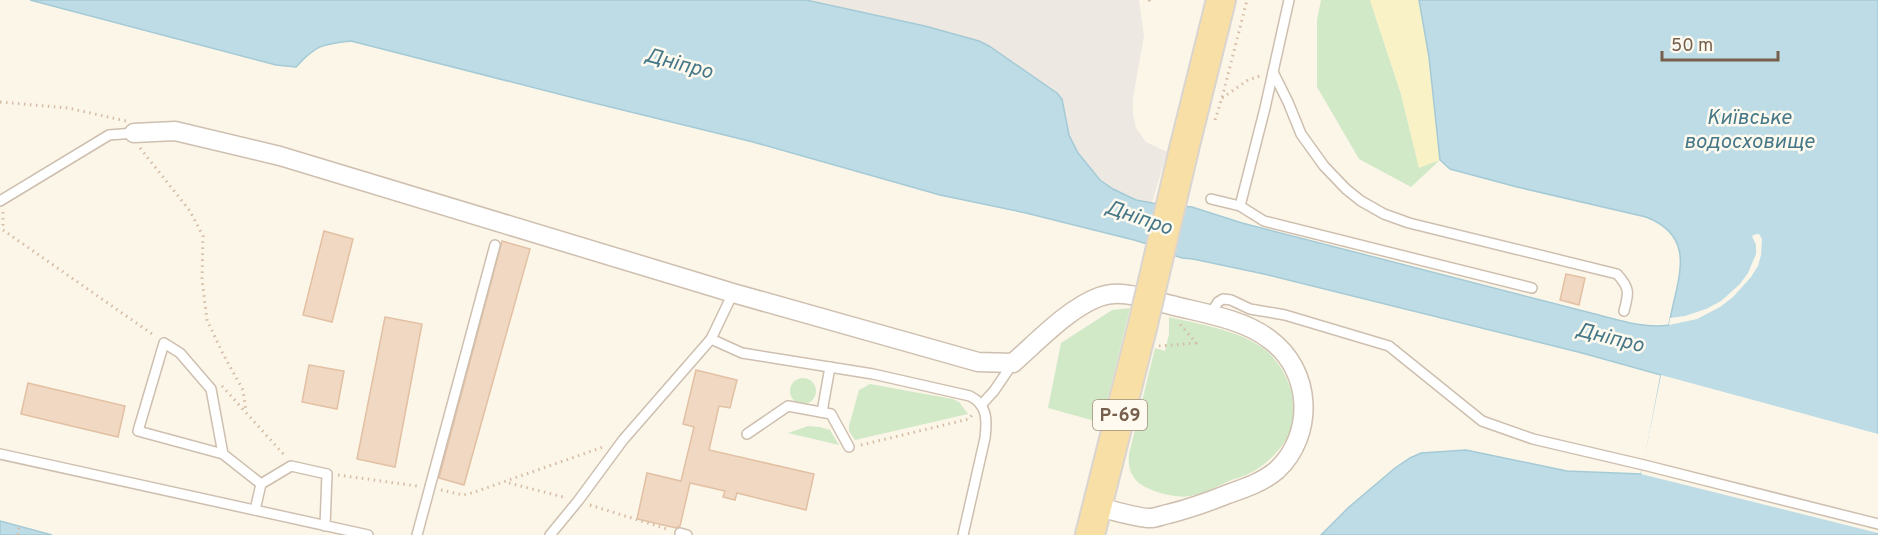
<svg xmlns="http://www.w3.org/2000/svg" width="1878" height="535" viewBox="0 0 1878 535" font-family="Overpass,sans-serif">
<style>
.industrial{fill:#ede8e2}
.green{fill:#d2e9c8}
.sand{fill:#f9f2c6}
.water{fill:#bedce5;stroke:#a4cad6;stroke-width:1.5}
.pier{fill:#fcf6e9}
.building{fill:#f0d8c2;stroke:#e2c0a3;stroke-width:1.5}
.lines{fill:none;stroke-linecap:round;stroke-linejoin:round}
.service-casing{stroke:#cebfaf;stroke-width:12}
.minor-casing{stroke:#cebfaf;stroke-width:21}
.primary-casing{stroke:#dbd5d1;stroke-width:32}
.path{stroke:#d5bca4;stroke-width:3;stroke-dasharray:1.5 4.5;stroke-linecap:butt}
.service{stroke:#fff;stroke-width:9}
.minor{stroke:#fff;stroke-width:18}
.primary{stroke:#f7dfa5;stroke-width:28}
.primary-bridge-casing{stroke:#dbd5d1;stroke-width:32;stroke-linecap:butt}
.primary-bridge{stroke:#f7dfa5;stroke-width:28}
.labels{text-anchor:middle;stroke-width:5;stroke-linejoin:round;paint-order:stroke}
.shield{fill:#fefaf0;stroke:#9f8e7e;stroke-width:1.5}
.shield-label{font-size:18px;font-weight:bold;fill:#765f4d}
.water-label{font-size:21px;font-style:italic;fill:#477888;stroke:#fefaf0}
</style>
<rect width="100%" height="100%" fill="#fcf6e9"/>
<path class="industrial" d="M806,0H1139L1144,36L1133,98V115L1136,128L1146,142L1167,152L1152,203L1136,200L1113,189L1100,180L1078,153L1069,135L1062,99L1057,93L989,46L979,41L925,26Z"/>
<g class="green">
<path d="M1321,0H1370L1401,94L1419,167L1440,160L1411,187L1359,159L1317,87V20Z"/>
<path d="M1130,308L1102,423L1048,408L1061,343L1112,310Z"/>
<path d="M1169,317C1198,324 1234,329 1260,346C1275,355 1289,378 1292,395C1292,402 1295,410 1294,418C1291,441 1270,463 1250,473C1243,477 1236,478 1229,481C1216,487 1204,493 1190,496C1177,499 1144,491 1135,479C1129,471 1128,463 1129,454L1155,348L1165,351L1169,334Z"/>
<circle cx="803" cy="391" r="13"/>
<path d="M870,384L953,399L959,402L968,414L855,440L849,431V426L859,390Z"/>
<path d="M808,426L820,427L830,430L839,445L788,433Z"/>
</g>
<path class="sand" d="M1370,0H1419L1429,57L1440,160L1419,168L1401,94Z"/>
<g class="water">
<path d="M30,0H806L925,26L979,41L989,46L1057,93L1062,99L1069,135L1078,153L1100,180L1113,189L1136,200L1152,203L1192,207L1242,223L1591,313C1616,319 1643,329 1669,325C1676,281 1700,238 1646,217L1517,187L1450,169L1440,160L1429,57L1419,0H1878V535H1321L1349,507L1395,468L1410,458L1421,453L1466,450L1567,471L1641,474L1644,465L1661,375L1582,353L1264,274L1193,259L1182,258L1170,254L1157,247L1134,240L1026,213L940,195L753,142L582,100L351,41C322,44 316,45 296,67L276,65Z"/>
<path d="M0,521L52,535H0Z"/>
</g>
<g class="pier">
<path d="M1756,234H1759L1762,239L1761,255L1758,266L1751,277L1733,297L1720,307L1697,319L1669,325L1670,318L1685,316L1706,309L1721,301L1740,284L1748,273L1756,254V245L1752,236Z"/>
<path d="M1661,375L1878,434V533L1641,474Z"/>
</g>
<g class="building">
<path d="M324,231L353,239L332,322L303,315Z"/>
<path d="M502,241L530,249L464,485L439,478Z"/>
<path d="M1566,274L1585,278L1579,305L1560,300Z"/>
<path d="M385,317L422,324L395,467L357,459Z"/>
<path d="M309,365L344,371L337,409L302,402Z"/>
<path d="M696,370L737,380L730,408L719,406L709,450L814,474L806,510L737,493L735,500L723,497L725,491L690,483L680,526L676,528L637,519L647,473L681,481L694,427L683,424Z"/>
<path d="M28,383L125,406L118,437L21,414Z"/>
</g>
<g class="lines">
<defs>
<g id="service">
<path d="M1273,72L1288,102L1301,134L1324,166L1346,189L1361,201L1384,214L1409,223L1617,274C1630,288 1629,293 1624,311"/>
<path d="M1211,199L1240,206L1264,221L1532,288"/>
<path d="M0,201L109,135L134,133"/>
<path d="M1240,206L1265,108L1289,0"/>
<path d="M1210,315L1218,302L1223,299L1231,300L1250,309L1285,315L1389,346L1482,421L1533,439L1644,465L1878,524"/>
<path d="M711,339L742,353L873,374L970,396C988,405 987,421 985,438L963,535"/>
<path d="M982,404L994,391L1013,363"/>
<path d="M822,412L830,367"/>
<path d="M747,434L788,406L831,414L849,447"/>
<path d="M0,454L368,535"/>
<path d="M223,454L211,389L180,353L164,343L138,431L223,454L261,484"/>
<path d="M255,510L261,484L291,466L327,474L325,526"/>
<path d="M680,533L687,535"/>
<path d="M417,535L495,245"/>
<path d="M550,535L578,501L623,440L711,339L733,293"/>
</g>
<path id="minor" d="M134,133L175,131L280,156L733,293L978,362L1013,363C1038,341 1069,308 1099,297C1122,288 1148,300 1171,305C1202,313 1243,319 1269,339C1312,370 1315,434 1277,470C1263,482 1245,488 1228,494C1208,502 1188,509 1168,514C1162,515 1156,518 1150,518C1140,519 1109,509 1097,507"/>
<g id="primary">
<path d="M1184,149L1221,0"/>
<path d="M1090,535L1143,324"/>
</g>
</defs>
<use href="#service" class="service-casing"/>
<use href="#minor" class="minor-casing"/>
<use href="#primary" class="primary-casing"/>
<g class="path">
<path d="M1149,0L1150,2"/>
<path d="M1222,98L1248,80L1260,76"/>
<path d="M0,102L68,108L126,121"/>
<path d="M1215,120L1222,98L1247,0"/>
<path d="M140,148L190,211L203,236L202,279L207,320L223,354L243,390L246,411"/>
<path d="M3,212V230L155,336"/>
<path d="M1159,346L1196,343L1179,323"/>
<path d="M222,386L286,457"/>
<path d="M861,445L969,419L972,415"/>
<path d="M338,475L417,486"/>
<path d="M509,483L567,498"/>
<path d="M441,490L463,495L472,493L603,447"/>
<path d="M590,505L670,530"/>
<path d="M18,535L19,526"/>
</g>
<use href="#service" class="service"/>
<use href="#minor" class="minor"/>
<use href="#primary" class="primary"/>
<defs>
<path id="primary-bridge" d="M1143,324L1184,149"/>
</defs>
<use href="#primary-bridge" class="primary-bridge-casing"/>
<use href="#primary-bridge" class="primary-bridge"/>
</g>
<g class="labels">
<rect class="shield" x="1093" y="400" width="54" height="30" rx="4.5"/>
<g class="shield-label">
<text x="1120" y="421">Р-69</text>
</g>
<g class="water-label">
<text transform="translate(679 63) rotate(15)" y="7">Дніпро</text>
<text x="1749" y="124">Київське<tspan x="1749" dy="24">водосховище</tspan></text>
<text transform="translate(1139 217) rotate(19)" y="7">Дніпро</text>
<text transform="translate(1610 337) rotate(14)" y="7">Дніпро</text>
</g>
</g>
<path d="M1662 51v9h116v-9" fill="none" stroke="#765f4d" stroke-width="3"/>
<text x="1671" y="51" font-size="18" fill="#765f4d" stroke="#fefaf0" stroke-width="4.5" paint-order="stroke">50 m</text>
</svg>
